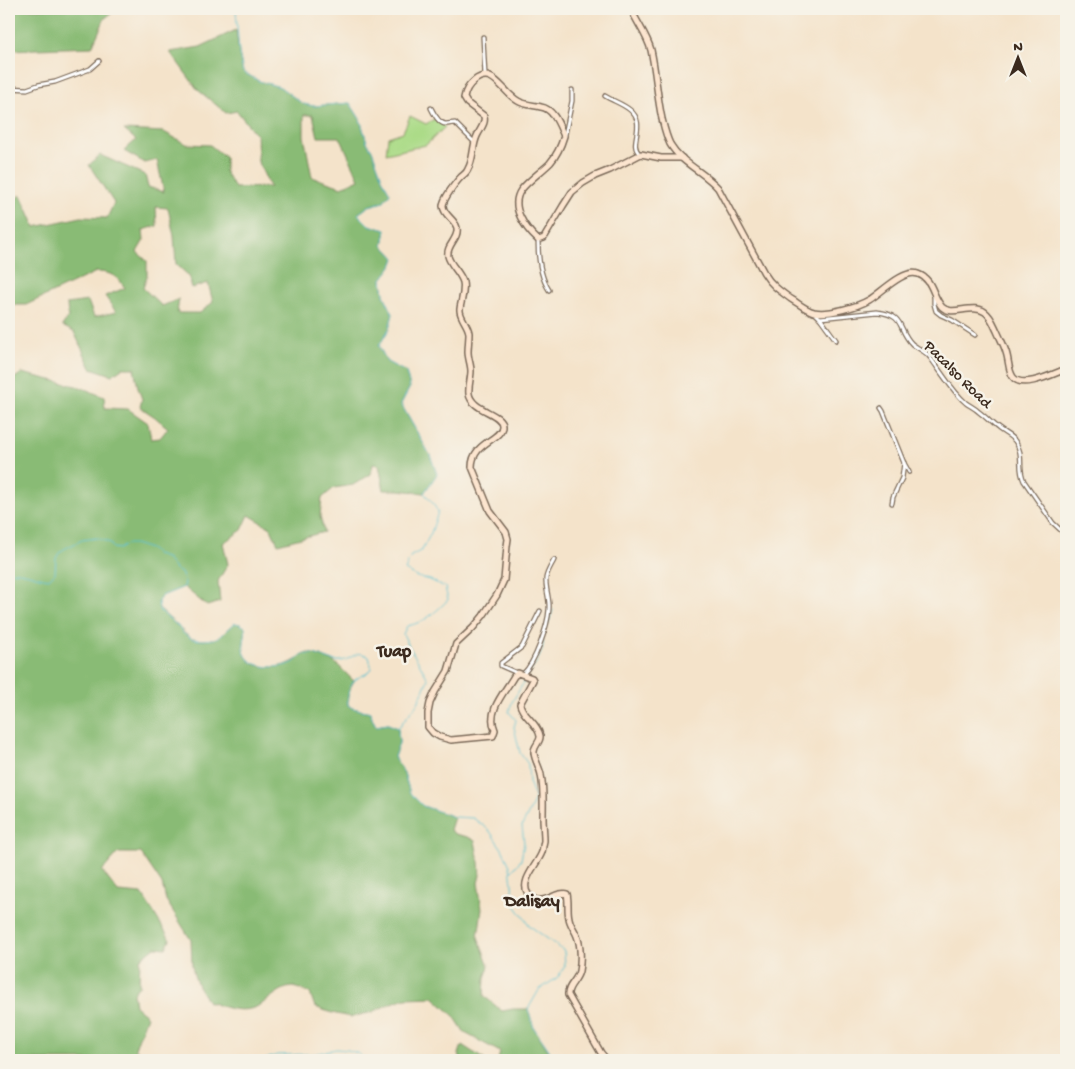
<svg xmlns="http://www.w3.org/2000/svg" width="1075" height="1069" viewBox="0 0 1075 1069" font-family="'Gochi Hand',sans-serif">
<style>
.green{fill:#acdb88;stroke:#748253}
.forest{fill:#89bb74;stroke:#627249;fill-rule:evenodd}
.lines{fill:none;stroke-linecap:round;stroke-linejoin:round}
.stream{stroke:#55c0d1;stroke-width:1}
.street-casing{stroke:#7c6b5a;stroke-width:5.5}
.secondary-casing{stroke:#7c6b5a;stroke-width:8}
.street{stroke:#fff;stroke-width:3}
.secondary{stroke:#fce5cf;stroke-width:5}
.labels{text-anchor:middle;stroke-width:5;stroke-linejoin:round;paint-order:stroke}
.street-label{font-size:16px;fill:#3b2a1e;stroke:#f7f3e8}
.neighbourhood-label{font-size:18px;font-weight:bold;fill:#3b2a1e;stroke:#f7f3e8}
</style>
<rect width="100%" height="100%" fill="#f7f3e8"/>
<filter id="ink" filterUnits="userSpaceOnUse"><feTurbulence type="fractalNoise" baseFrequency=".02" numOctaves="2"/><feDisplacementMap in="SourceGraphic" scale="10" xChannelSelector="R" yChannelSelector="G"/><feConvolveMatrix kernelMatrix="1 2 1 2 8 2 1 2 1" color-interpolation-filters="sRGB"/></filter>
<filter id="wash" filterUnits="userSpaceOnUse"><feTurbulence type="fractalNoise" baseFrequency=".0096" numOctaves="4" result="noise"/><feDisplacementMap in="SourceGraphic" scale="20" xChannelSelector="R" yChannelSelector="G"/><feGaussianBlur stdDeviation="1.12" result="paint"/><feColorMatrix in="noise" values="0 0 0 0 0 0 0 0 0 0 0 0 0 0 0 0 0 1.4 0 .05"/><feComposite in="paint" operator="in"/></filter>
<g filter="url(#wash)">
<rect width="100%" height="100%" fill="#f4e3ca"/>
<path class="green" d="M410,116L426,124L436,118L445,127L426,145L386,154L388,137L403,132Z"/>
<g class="forest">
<path d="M9,9H116L115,11L105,18L92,47L9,50Z"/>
<path d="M236,30L239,53L243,72L259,81L280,87L303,104L314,106L350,103L360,119L367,142L372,150L382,178L390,193L383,202L369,206L358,214L369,225L386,230L383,245L395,258L392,266L382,279L384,295L393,314L389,329L379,346L387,362L406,372L410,387L401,404L430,455L437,474L424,493L399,490H384L379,465L373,464L371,474L353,485L334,488L322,498L320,516L324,532L278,544L271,528L249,515L242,530L223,543L228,564L218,581L220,602L207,606L184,587L162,596L158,601L159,609L179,627L184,633L192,639L203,640L214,639L221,636L235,623L240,624L245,627C247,636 241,645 245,654C252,671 281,669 294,661C299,659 302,654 308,653C313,653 329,659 334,662C341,667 347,675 354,681C349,689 347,696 348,705L352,708L371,712L372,718L376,726L388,724L398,728L399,743L394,757L404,773L410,793L423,806L454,817L450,830L455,834L468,837L475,841L479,862L480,875L478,883L482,909L478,937L489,966L485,978L484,996L502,1011L513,1009H528L534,1028L552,1056L539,1055L535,1060H498L500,1052L465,1033L454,1016L433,997L406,998L389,1004L373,1012L350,1017L332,1013L315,1007L310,993C305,991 297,987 292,987C276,988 266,1006 250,1009C235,1012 222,1006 208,1002L198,986L194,975L192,966L191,940L166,900L162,884L141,853H118L102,871L118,892L142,894L170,939L166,948L155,947L140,959L139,986L133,993L135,1006L147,1016L135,1048L148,1060H9V382L22,373L80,387L104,397L105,408L128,409L148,423L151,439L160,438L168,428L155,417L140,407L142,399L138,388L134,368H122L112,375L91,368L74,332L62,326L68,317L67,304L88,301L94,317L116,312L105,296L125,288C117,276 111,272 96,272L26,305H9V203L21,195L35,227L81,217L107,218L114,203L89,165L100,155L145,175L148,187L164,192L157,160L145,163L124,151L136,140L124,130L164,132L186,144L210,145L225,157V172L235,188L270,187L258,162L257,136L237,111L226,113L198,90L170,52L200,47ZM304,115H313L318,137H340L359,179L342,187L312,177L304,136ZM156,207L168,208L174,236L176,264L189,276L192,288L208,283L213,302L200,313H177L179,299L162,306L143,288L147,276V261L137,252L144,240L143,230L157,226Z"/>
<path d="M462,1045L485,1060H461L459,1054Z"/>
</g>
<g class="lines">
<g class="stream">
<path d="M236,9L239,53L243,72L259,81L280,87L303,104L314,106L350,103L360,119L367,142L372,150L382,178L390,193L383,202L369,206L358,214L369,225L386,230L383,245L395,258L392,266L382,279L384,295L393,314L389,329L379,346L387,362L406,372L410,387L401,404L430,455L437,474L424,493L432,502L438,512L431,533L422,550L411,556L405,570L417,577L430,580L445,587L448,600C434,613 426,622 407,626L403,634C410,650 420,663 428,679L418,703L398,728L399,743L394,757L404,773L410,793L423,806L454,817L473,818L489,830L502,849L510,866L514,904L530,926L564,951L565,966L558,977L539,990L528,1009L534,1028L556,1060"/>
<path d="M9,572C24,570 34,577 49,579L55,573L56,558L59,553L64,549L82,540L97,538L110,543L113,548L119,549L127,544H134L150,549L157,555L166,558L175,569L181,573L185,582L184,587L162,596L158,601L159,610L179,627L183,633L192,639L203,640L214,639L221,636L235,623L240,624L245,627C247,636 241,645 245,654C252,670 281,669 294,662C298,659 302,654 307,654C319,652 329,663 341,661C354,659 356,648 369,657L372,669C368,673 366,674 361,676C349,682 347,693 348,705L352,708L371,712L372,718L376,726L388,724L398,728"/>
<path d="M548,624L553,610"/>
<path d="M529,674C535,665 545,650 543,640"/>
<path d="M511,872L521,860L524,843L522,826L534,802V795L529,782L528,764L520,753L514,727L516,720L509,712L512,702L527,677"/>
<path d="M264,1060L277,1055L314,1054L336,1049L348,1050L357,1053L366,1060"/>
</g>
</g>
</g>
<g filter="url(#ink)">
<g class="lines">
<defs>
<g id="street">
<path d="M483,37L485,75"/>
<path d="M9,88L27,89L38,85L55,82L90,69L99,61"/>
<path d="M605,96C613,101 623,104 630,110C648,125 627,144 640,154"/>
<path d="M431,108C434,114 439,124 446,124C449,124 452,123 455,123L474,142"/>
<path d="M565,135L572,101V90"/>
<path d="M538,240C538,256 540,276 549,290"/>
<path d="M934,295V304L936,311L941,315L952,320L975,335"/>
<path d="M815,313L820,318L877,312C906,315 897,329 912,344C917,348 923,350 928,355C931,358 934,363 937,367C946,379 954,393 966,403C970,406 975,408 979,412C986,417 992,424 999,429C1004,433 1011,436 1015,441C1025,455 1017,467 1024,481L1053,523L1066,535"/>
<path d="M820,318L836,340"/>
<path d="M881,408L883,411L904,463L909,472"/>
<path d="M892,503L893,497L902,478L904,463"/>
<path d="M517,673L501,666V663L522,647L540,611"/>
<path d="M523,674C535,663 548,626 549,609C550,599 545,588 546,578C547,572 551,566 554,560"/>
</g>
<g id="secondary">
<path d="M631,9C637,23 647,35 651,50C656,73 657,96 662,119C664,127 666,136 670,144C681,163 704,172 718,188L764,273C771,285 780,291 791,299C798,303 806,310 814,312C828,315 857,307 869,300C881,293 903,269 918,274C933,279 932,296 942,307C952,317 972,303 985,312C991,316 994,325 997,331C1000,338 1004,345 1006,352C1009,360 1008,370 1013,377C1022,390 1055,373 1066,369"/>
<path d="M607,1060L601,1053L568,995C567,986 577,981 579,971C581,961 581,946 577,936C575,930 570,925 569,918C567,910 569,902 567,894C556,890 540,910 528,894C519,881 538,864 542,852C543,848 543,844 544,841C544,833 543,825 543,817C543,803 544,789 541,775C540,768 535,761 534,753C533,746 541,742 540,736C538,723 522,716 520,704L533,680L532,678L518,673L514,676C505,692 486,711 495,730L493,736L451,740L440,737L433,733L428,727V713L430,703L435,692L448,671L456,644L473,628L483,616L497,595L504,580L507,546L508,539L506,532L490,511L472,467C472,442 502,440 502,426C503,413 472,411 469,394C468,386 471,378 471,371C471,365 468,358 468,352C468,346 469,340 469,333C468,324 459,317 460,309C461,300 465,292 463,282C460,272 450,265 448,256C446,245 459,239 457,228C455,219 444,216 443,206C443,199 456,182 461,177C463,175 467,173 468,169C474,159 472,147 477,136C480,129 486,124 484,116L467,103L464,98C465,92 469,85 474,81C493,65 502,92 518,101C525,105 533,105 541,107C554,109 559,125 564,136C561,146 557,155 550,163C541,172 529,180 521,190C509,207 526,229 538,240L544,238L563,206L572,192L583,183L595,176L610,170L641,154L661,158H682"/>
</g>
</defs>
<use href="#street" class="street-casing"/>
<use href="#secondary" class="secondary-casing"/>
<use href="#street" class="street"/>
<use href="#secondary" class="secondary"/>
</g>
</g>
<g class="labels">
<g class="street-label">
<text transform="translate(959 373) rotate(45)" y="6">Pacalso Road</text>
</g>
<g class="neighbourhood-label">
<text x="394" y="656">Tuap</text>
<text x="532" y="906">Dalisay</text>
</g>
</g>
<rect width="1075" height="1069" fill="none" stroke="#f7f3e8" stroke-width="30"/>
<g transform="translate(1018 58)" stroke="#f7f3e8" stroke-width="4" paint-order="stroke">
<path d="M0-4L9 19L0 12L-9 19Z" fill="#3b2a1e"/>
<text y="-8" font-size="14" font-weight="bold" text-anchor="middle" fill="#3b2a1e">N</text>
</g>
</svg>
